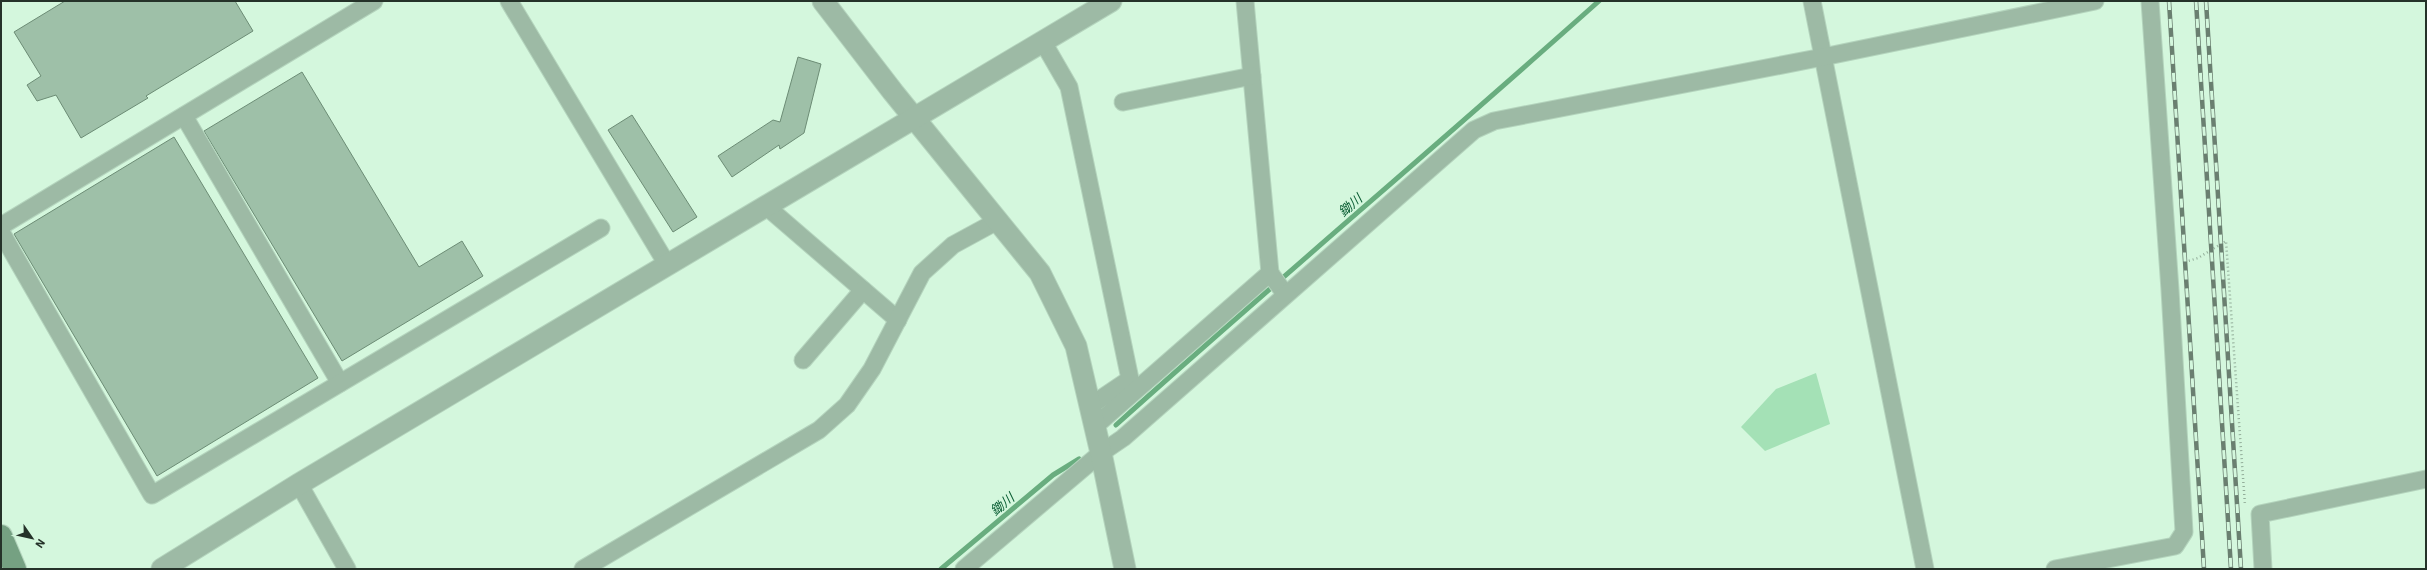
<svg xmlns="http://www.w3.org/2000/svg" width="2427" height="570" viewBox="0 0 2427 570" font-family="'IBM Plex Sans','Noto Sans JP',sans-serif">
<style>
.green{fill:#a4e1b6}
.lines{fill:none;stroke-linecap:round;stroke-linejoin:round}
.stream{stroke:#69ad7f;stroke-width:5}
.building{fill:#9ec0a8;stroke:#6c8c75}
.minor-casing{stroke:#b4d4bd;stroke-width:19}
.tertiary-casing{stroke:#b4d4bd;stroke-width:23}
.secondary-casing{stroke:#b4d4bd;stroke-width:24}
.path{stroke:#93ae9a;stroke-width:2.5;stroke-dasharray:1 3;stroke-linecap:butt}
.minor{stroke:#9dbaa5;stroke-width:17}
.tertiary{stroke:#9dbaa5;stroke-width:21}
.secondary{stroke:#75a182;stroke-width:22}
.rail-casing{stroke:#6a7f70;stroke-width:4.5}
.rail{stroke:#d4f7dd;stroke-width:3;stroke-dasharray:9;stroke-linecap:butt}
.labels{text-anchor:middle;stroke-width:3.5;stroke-linejoin:round;paint-order:stroke}
.water-label{font-size:13px;font-style:italic;fill:#075b31;stroke:#d4f7dd}
</style>
<rect width="100%" height="100%" fill="#d4f7dd"/>
<path class="green" d="M1816,373L1830,424L1765,451L1741,427L1776,389Z"/>
<g class="lines">
<g class="stream">
<path d="M1116,425C1275,282 1439,144 1599,1"/>
<path d="M941,569L1053,475L1079,459"/>
</g>
</g>
<g class="building">
<path d="M65,1H235L253,31L146,96L148,98L81,138L56,95L37,101L27,85L41,76L14,32Z"/>
<path d="M798,57L821,64L804,133L780,149L779,145L732,177L718,156L773,120L780,122Z"/>
<path d="M302,72L419,267L462,241L483,276L342,361L204,131Z"/>
<path d="M632,115L697,217L673,232L608,130Z"/>
<path d="M174,137L318,378L157,476L14,234Z"/>
</g>
<g class="lines">
<defs>
<g id="minor">
<path d="M509,1L668,266"/>
<path d="M1245,1L1270,273"/>
<path d="M1812,1L1925,569"/>
<path d="M1043,42L1069,87L1130,379L1090,406"/>
<path d="M1123,102L1252,76"/>
<path d="M184,116L340,383"/>
<path d="M767,207L898,320"/>
<path d="M1,226L374,1"/>
<path d="M1,232L152,495L601,228"/>
<path d="M803,360L863,290"/>
<path d="M1095,426L1270,273L1285,294"/>
<path d="M299,484L347,569"/>
<path d="M583,569L819,430L847,405L872,369L922,273L953,245L999,220"/>
<path d="M964,569L1101,453L1123,438L1474,130L1494,121L1823,57L2095,1"/>
<path d="M2055,569L2175,546L2184,532L2170,290L2150,1"/>
<path d="M2263,569L2260,514L2426,479"/>
</g>
<g id="tertiary">
<path d="M823,1L893,92L1040,273L1076,346L1101,453L1125,569"/>
<path d="M162,569L299,484L1111,1"/>
</g>
<path id="secondary" d="M1,536L15,569"/>
</defs>
<use href="#minor" class="minor-casing"/>
<use href="#tertiary" class="tertiary-casing"/>
<use href="#secondary" class="secondary-casing"/>
<path class="path" d="M2185,262L2198,258L2226,241L2245,505"/>
<use href="#minor" class="minor"/>
<use href="#tertiary" class="tertiary"/>
<use href="#secondary" class="secondary"/>
<defs>
<g id="rail">
<path d="M2169,1L2204,569"/>
<path d="M2196,1L2231,569"/>
<path d="M2206,1L2241,569"/>
</g>
</defs>
<use href="#rail" class="rail-casing"/>
<use href="#rail" class="rail"/>
</g>
<g class="labels">
<g class="water-label">
<text transform="translate(1350 205) rotate(-41)" y="5">鋤川</text>
<text transform="translate(1002 504) rotate(-40)" y="5">鋤川</text>
</g>
</g>
<rect width="2427" height="570" fill="none" stroke="#253229" stroke-width="4"/>
<g transform="translate(32 538) rotate(124)" stroke="#d4f7dd" stroke-width="3" paint-order="stroke">
<path d="M0-3L7 15L0 10L-7 15Z" fill="#253229"/>
<text y="-6" font-size="11" font-weight="bold" text-anchor="middle" fill="#253229">N</text>
</g>
</svg>
